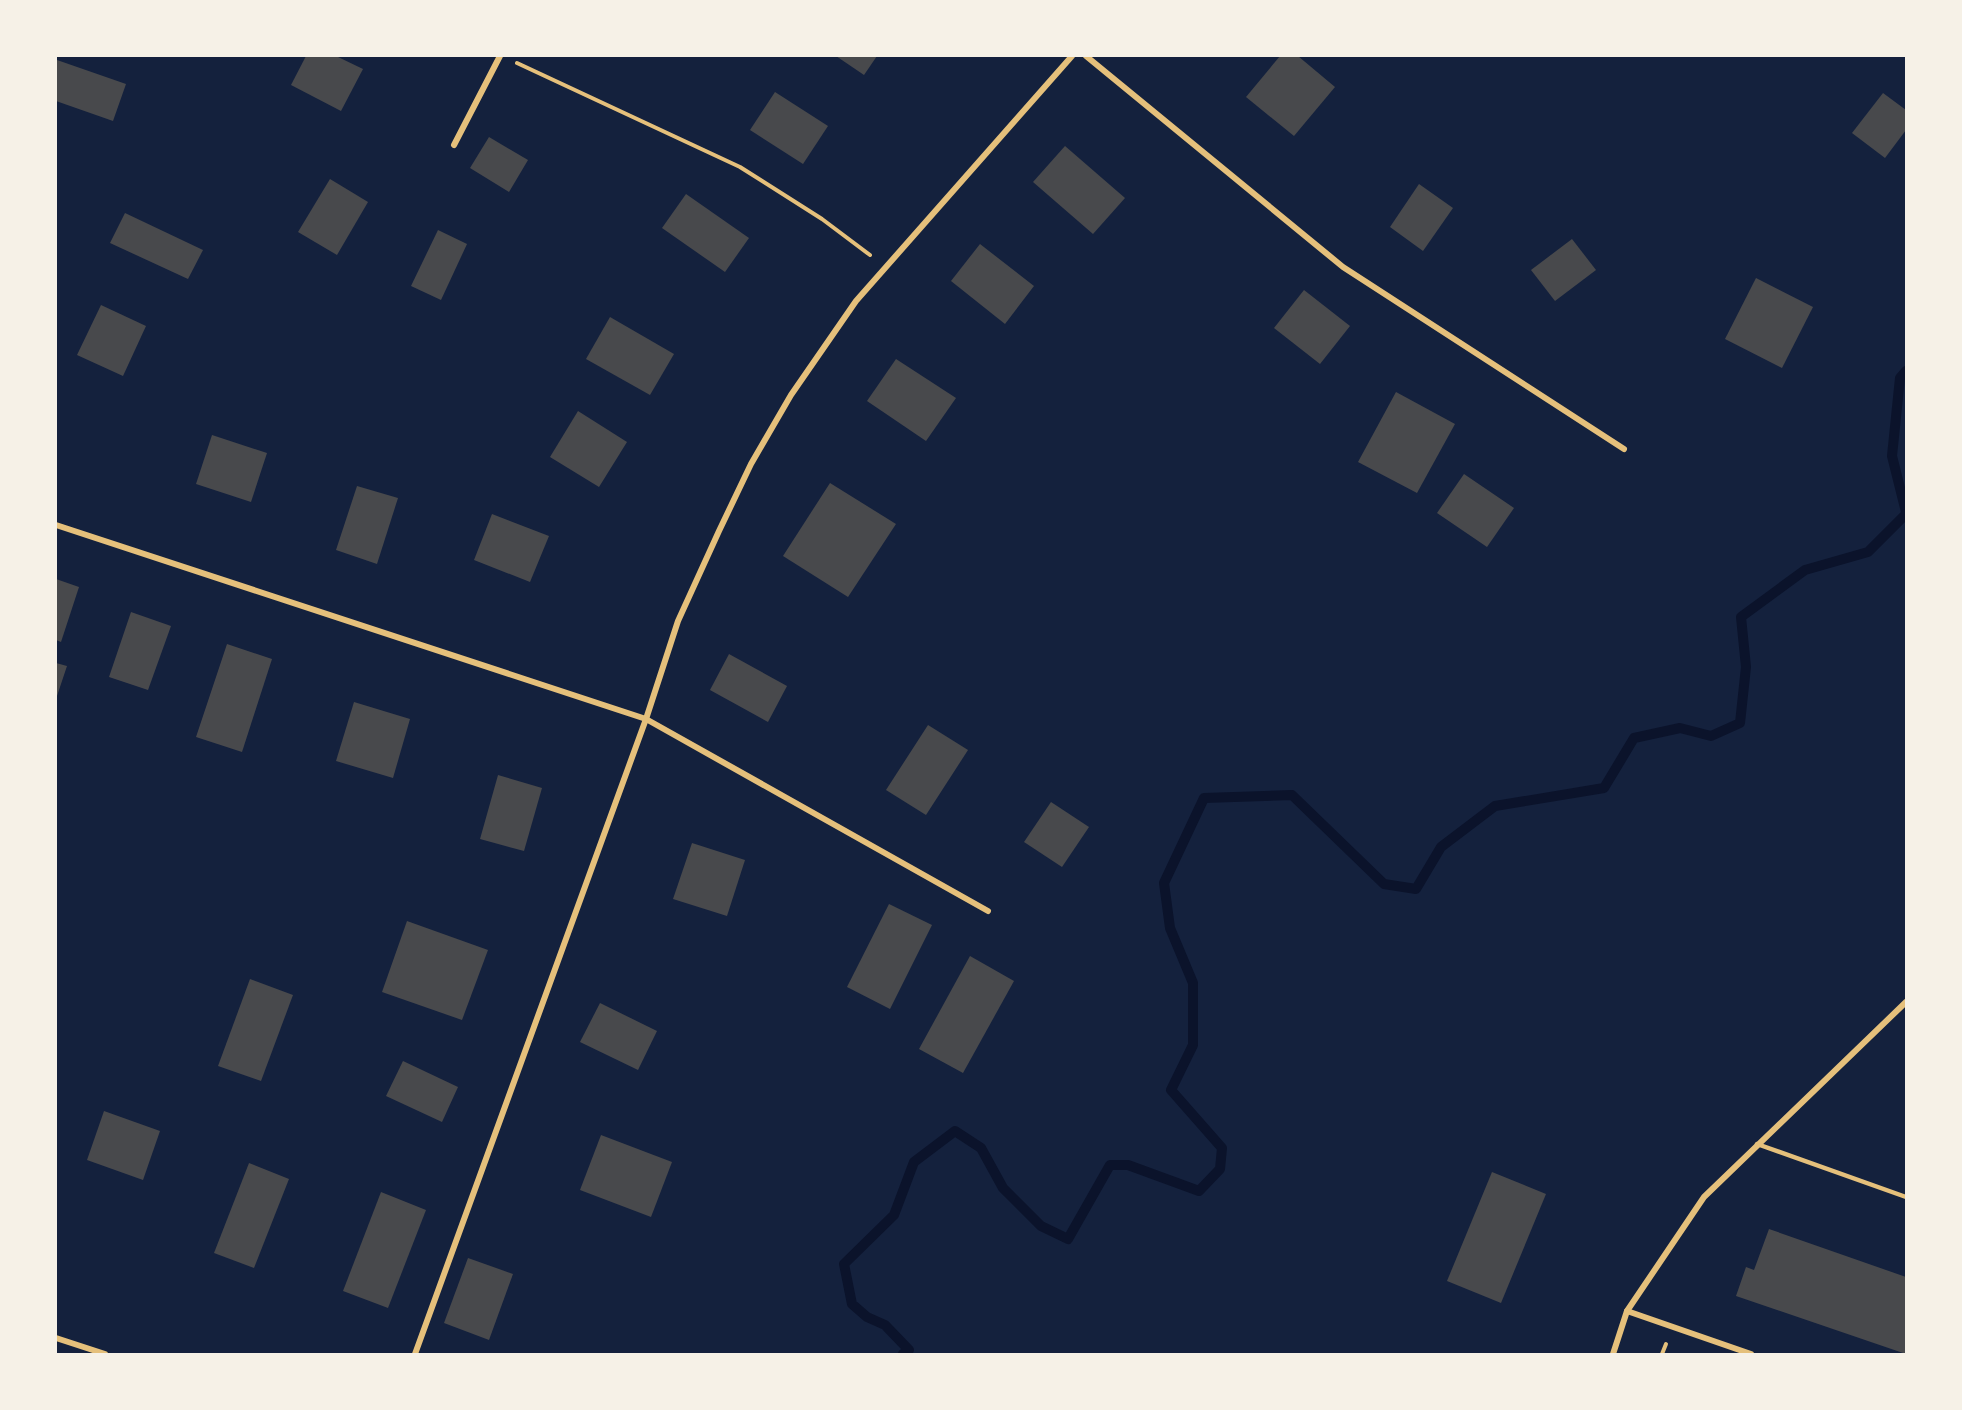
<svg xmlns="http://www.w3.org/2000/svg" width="1962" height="1410" viewBox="0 0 1962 1410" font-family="'Sofia Sans Condensed',sans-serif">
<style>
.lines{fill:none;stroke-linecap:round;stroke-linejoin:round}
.stream{stroke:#0b132b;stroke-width:10}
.building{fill:#48494c}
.path{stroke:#e5c07b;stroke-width:4}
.service{stroke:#e5c07b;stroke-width:4.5}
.minor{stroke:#e5c07b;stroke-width:6}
</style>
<rect width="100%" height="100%" fill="#14213d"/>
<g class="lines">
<g class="stream">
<path d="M1906,371L1900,378L1892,456L1906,512"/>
<path d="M903,1354L909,1350L885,1325L867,1317L852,1304L844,1264L894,1215L914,1162L955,1131L981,1148L1003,1188L1041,1226L1068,1239L1110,1165H1128L1199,1191L1220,1169L1222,1148L1171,1090L1193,1045V983L1170,928L1164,883L1204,798L1292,795L1384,884L1416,889L1441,847L1495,806L1604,788L1634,738L1680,728L1711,736L1740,723L1746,667L1741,617L1805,570L1868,552L1906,514"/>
</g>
</g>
<g class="building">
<path d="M306,56H336L363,69L341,111L291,85Z"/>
<path d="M836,56H877L864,75Z"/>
<path d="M1280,56H1298L1335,87L1294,136L1246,97Z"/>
<path d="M57,60L126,84L113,121L56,101Z"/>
<path d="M775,92L828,126L803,164L750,130Z"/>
<path d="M1883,93L1906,110V130L1885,158L1852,133Z"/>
<path d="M489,137L528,160L509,192L470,168Z"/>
<path d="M1065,146L1125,198L1093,234L1033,182Z"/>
<path d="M330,179L368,202L337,255L298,232Z"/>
<path d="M1419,184L1453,208L1423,251L1390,227Z"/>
<path d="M686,194L749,238L725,272L662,228Z"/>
<path d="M125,213L203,250L188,279L110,243Z"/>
<path d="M438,230L467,244L441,300L411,286Z"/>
<path d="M1572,239L1596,270L1555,301L1531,270Z"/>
<path d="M980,244L1034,286L1005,324L951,281Z"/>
<path d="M1756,278L1813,307L1782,368L1725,339Z"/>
<path d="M1304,290L1350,326L1320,364L1274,328Z"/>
<path d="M101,305L146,326L123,376L77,355Z"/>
<path d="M610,317L674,354L650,395L586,359Z"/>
<path d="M896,359L956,398L926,441L867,401Z"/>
<path d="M1396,392L1455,424L1417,493L1358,462Z"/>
<path d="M578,411L627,442L599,487L550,457Z"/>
<path d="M212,435L267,453L251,502L196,484Z"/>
<path d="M1464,474L1514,508L1487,547L1437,513Z"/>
<path d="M830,483L896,524L848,597L783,556Z"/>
<path d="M357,486L398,498L377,564L336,550Z"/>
<path d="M492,514L549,536L530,582L474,560Z"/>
<path d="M56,579L79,587L61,642L56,640Z"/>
<path d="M131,612L171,626L148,690L109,677Z"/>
<path d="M227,644L272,659L242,752L196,737Z"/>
<path d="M729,654L787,686L768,722L710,690Z"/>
<path d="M56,663L67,666L56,699Z"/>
<path d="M354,702L410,719L393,778L336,761Z"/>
<path d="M928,725L968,750L926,815L886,790Z"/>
<path d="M498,775L542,788L524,851L480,839Z"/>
<path d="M1051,802L1089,827L1062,867L1024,842Z"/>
<path d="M692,843L745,860L727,916L673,899Z"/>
<path d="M889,904L932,925L890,1009L847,987Z"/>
<path d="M407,921L488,950L462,1020L382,992Z"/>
<path d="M970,956L1014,981L963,1073L919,1049Z"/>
<path d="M250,979L293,995L261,1081L218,1066Z"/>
<path d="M600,1003L657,1031L638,1070L580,1042Z"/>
<path d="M403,1061L458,1087L442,1122L386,1096Z"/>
<path d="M104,1111L160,1131L143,1180L87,1160Z"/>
<path d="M601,1135L672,1162L651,1217L580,1190Z"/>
<path d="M249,1163L289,1179L254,1268L214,1253Z"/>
<path d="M1492,1172L1546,1194L1501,1303L1447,1281Z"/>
<path d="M381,1192L426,1210L388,1308L343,1291Z"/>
<path d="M1769,1229L1906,1277V1354L1736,1296L1746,1267L1754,1270Z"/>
<path d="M468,1258L513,1274L489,1340L444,1323Z"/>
</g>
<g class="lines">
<g class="path">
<path d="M517,63L740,167L822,219L870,255"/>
<path d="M1662,1354L1666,1344"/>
</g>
<path class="service" d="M1757,1144L1906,1197"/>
<g class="minor">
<path d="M1086,56L1343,267L1624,449"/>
<path d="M454,145L500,56"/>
<path d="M56,525L646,719L988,911"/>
<path d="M1627,1311L1751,1354"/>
<path d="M56,1338L105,1354"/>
<path d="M415,1354L646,719L678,621L719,531L751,464L791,395L856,301L1072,56"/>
<path d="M1613,1354L1627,1311L1704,1197L1906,1002"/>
</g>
</g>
<rect width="1962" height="1410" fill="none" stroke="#f6f1e7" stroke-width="114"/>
</svg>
